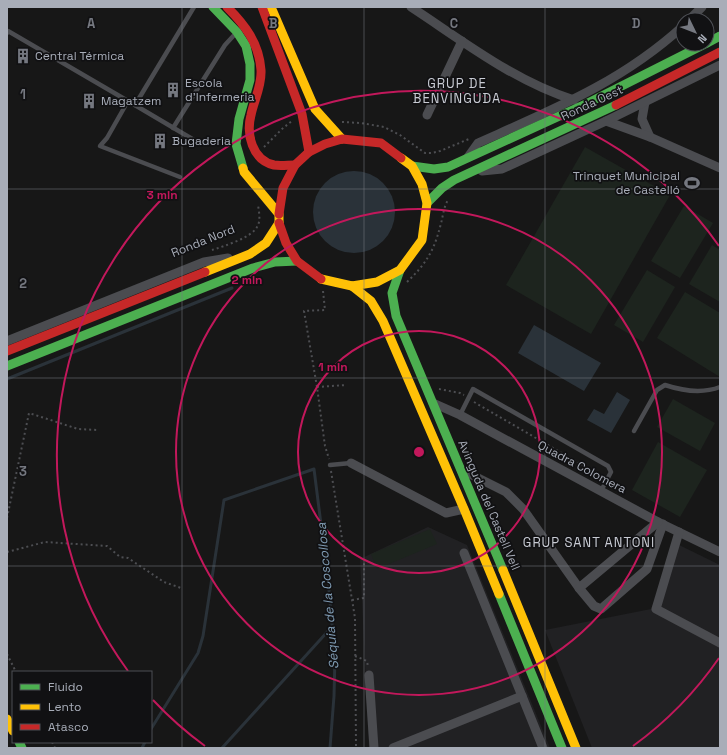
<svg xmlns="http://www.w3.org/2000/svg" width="727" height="755" viewBox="0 0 727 755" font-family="'Space Grotesk',sans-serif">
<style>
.built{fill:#212123}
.green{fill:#1d241e}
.water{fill:#2a3239}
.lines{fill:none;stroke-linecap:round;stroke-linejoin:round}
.stream{stroke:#2a3239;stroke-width:3}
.path{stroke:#4d4e52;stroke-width:2;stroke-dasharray:2 3;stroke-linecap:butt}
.lane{stroke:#4b4c50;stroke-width:4.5}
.street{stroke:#4b4c50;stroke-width:9}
.fast{stroke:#4caf50;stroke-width:9}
.slow{stroke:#ffc107;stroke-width:9}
.jam{stroke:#c62828;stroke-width:9}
.grid{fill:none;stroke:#757880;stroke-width:1;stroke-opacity:0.55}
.ring{fill:none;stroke:#c2185b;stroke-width:2}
.labels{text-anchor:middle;stroke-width:3.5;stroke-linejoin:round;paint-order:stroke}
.poi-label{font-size:12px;fill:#a8adb8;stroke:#111113;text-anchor:start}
.street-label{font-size:12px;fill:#a8adb8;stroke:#111113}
.neighbourhood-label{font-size:13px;letter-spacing:1px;fill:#c9ccd4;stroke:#111113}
.water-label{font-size:13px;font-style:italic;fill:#7f9bb3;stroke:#111113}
.grid-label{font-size:13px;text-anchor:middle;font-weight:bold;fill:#757880;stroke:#111113;stroke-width:3.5;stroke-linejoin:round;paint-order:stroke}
.centre{fill:#c2185b;stroke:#111113;stroke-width:2}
.ring-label{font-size:12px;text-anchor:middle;font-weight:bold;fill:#c2185b;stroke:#111113;stroke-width:3.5;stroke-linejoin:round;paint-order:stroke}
</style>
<rect width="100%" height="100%" fill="#171717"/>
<g class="built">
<path d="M428,527L467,545L550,748H369L360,559Z"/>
<path d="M677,544L720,565V748H592L545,630L651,609Z"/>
</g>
<g class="green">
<path d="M585,147L670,195L591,334L506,285Z"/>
<path d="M684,206L713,223L680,278L651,261Z"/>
<path d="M712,245L720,250V302L689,284Z"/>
<path d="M647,270L675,287L643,342L614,325Z"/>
<path d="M685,292L720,313V377L657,338Z"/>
<path d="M673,399L715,423L700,451L657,427Z"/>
<path d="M658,442L707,470L680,517L632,490Z"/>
<path d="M430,529L437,544L377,569L371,554Z"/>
</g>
<g class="water">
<circle cx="354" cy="212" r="41"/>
<path d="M534,325L601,363L584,391L518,353Z"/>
<path d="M617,392L630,400L611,433L587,420L594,409L604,414Z"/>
</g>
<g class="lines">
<g class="stream">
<path d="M7,379L232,288"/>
<path d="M151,729L198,653L203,636L224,500L314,469L328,580L335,656L334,696L330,748"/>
<path d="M142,748L145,742"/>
<path d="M222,748L329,630L332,629"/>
</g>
<g class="path">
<path d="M342,122L361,123L384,127L400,135L425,153H432L440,151L469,139"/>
<path d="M264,147L282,129L293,120"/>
<path d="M212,250C224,246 251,238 257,227C261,221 259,212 258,205"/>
<path d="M407,282C425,265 434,251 440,227C443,218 443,208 448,200"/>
<path d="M323,291L325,310L304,311L317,387L325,446L329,459"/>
<path d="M317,387L346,385"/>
<path d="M439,389L460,393L464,395"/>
<path d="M474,402L601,476"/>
<path d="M331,471L355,618L356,748"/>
<path d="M7,518L29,413L78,429L97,430"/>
<path d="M7,552L45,542L107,546L120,557L128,558L164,582L181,588"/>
<path d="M352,600L364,598V562"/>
<path d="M7,654L16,672"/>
<path d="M355,656L367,661L368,667"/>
<path d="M52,742L55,748"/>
</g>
<g class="lane">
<path d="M7,33L8,31L128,101L107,138L100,146L180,177"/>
<path d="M128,101L194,140"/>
<path d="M135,105L194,7"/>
<path d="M173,128L225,45L236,33"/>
<path d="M460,415L473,389L608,466L611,472L601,491"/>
<path d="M634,431L657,390L665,385C683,391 702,394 720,387"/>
<path d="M330,465L351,463"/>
</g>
<g class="street">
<path d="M411,7C463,41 514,81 574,100"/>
<path d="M689,20L702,7"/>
<path d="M645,102L642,119L650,137"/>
<path d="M427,115L462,41"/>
<path d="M606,121L650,137L720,168"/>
<path d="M468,157L478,143C552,110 622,82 683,26"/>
<path d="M482,171L502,169L606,121L720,65"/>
<path d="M7,341L204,262L228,258"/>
<path d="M433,403L460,415L658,522L720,552"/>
<path d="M351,463L446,513L464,509"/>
<path d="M462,470L506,492L523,509L579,588L594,606L601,609L647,569L663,524"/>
<path d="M679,532L656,609L720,643"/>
<path d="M464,553L543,748"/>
<path d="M579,588L658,522"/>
<path d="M369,675L374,748"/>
<path d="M393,748L522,696"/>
</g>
<g class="fast">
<path d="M213,7L237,32L246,46L250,64V80L239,119L236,144L243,168"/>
<path d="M707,43L720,36"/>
<path d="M412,166L434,169L448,167L588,103L705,44"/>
<path d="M427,203L442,188L454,180L616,105"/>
<path d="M400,270L392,293L396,316L503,570"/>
<path d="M7,366L253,268L275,262L297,261"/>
<path d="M499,594L562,748"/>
<path d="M19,742L22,748"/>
</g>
<g class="slow">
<path d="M271,7L315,109L342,139"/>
<path d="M243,168L244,172L279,214V222"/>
<path d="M205,272L250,254L266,243L279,223"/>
<path d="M321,279L352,286L377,282L400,270L422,240L427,203L422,184L412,166L401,158"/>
<path d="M352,286L371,301L383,321L464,509L499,594"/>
<path d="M503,570L576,748"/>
<path d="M7,719L13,731"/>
</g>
<g class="jam">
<path d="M227,7C245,25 259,43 261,70C262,86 254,100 251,115C246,134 252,160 274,165C280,166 288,165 295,165"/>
<path d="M262,7L302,114L309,152"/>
<path d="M616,105L720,52"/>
<path d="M279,214L283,188L295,165L309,152L325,144L342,139L381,143L401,158"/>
<path d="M279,223L286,243L297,261L321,279"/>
<path d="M7,351L205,272"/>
</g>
</g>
<path class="grid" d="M182,7V748M364,7V748M545,7V748M7,189H720M7,378H720M7,566H720"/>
<g class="ring">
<circle cx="419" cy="452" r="121"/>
<circle cx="419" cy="452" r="243"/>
<path d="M719 658A364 364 0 0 1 633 746M205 746A364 364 0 0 1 153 700M128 671A364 364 0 1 1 719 246"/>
</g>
<defs>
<symbol id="building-bare" viewBox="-9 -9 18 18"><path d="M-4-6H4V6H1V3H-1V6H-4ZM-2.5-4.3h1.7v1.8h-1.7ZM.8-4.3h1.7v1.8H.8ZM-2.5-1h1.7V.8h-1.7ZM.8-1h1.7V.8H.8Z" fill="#757880" stroke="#111113" stroke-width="2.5" paint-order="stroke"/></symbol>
<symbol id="stadium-bare" viewBox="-9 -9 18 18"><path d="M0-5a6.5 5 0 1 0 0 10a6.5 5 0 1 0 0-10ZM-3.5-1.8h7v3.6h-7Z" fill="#757880" stroke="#111113" stroke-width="2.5" paint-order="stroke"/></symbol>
</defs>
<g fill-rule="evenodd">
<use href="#building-bare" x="12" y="45" width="22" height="22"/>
<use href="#building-bare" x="162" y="79" width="22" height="22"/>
<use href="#building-bare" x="78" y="90" width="22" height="22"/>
<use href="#building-bare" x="149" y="130" width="22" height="22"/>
<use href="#stadium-bare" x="681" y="172" width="22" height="22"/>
</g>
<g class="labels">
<g class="poi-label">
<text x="35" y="60">Central Térmica</text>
<text x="185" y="87">Escola<tspan x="185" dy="14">d'Infermeria</tspan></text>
<text x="101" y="105">Magatzem</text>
<text x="172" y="145">Bugaderia</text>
<text x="680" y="180" text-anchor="end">Trinquet Municipal<tspan x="680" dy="14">de Castelló</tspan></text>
</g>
<g class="street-label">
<text transform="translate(592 103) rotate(-25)" y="4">Ronda Oest</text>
<text transform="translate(203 241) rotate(-22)" y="4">Ronda Nord</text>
<text transform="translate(582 467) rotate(28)" y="4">Quadra Colomera</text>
<text transform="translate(489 505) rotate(67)" y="4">Avinguda del Castell Vell</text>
</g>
<g class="neighbourhood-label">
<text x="457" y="88">GRUP DE<tspan x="457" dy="15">BENVINGUDA</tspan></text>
<text x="589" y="547">GRUP SANT ANTONI</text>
</g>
<g class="water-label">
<text transform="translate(327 596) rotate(-95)" y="5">Séquia de la Coscollosa</text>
</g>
</g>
<g class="grid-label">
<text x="91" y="28">A</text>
<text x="273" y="28">B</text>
<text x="454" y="28">C</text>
<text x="636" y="28">D</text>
<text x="23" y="99">1</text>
<text x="23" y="288">2</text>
<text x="23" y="476">3</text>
</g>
<circle cx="419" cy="452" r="6" class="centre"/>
<g class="ring-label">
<text x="162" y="199">3 min</text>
<text x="247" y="284">2 min</text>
<text x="333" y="371">1 min</text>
</g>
<rect width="727" height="755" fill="none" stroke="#a8adb8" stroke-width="16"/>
<rect x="12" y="671" width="140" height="72" fill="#111113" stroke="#4d4f55"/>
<rect x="20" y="684" width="20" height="6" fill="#4caf50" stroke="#4d4f55"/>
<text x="48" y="691" font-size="12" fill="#a8adb8">Fluido</text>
<rect x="20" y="704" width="20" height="6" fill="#ffc107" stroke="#4d4f55"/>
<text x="48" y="711" font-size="12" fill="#a8adb8">Lento</text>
<rect x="20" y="724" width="20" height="6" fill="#c62828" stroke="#4d4f55"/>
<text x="48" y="731" font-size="12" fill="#a8adb8">Atasco</text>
<g transform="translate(695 32) rotate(133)"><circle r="19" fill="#111113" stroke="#4d4f55"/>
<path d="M0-3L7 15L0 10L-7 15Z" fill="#757880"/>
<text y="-6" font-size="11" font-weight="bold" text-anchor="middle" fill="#a8adb8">N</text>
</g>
</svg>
